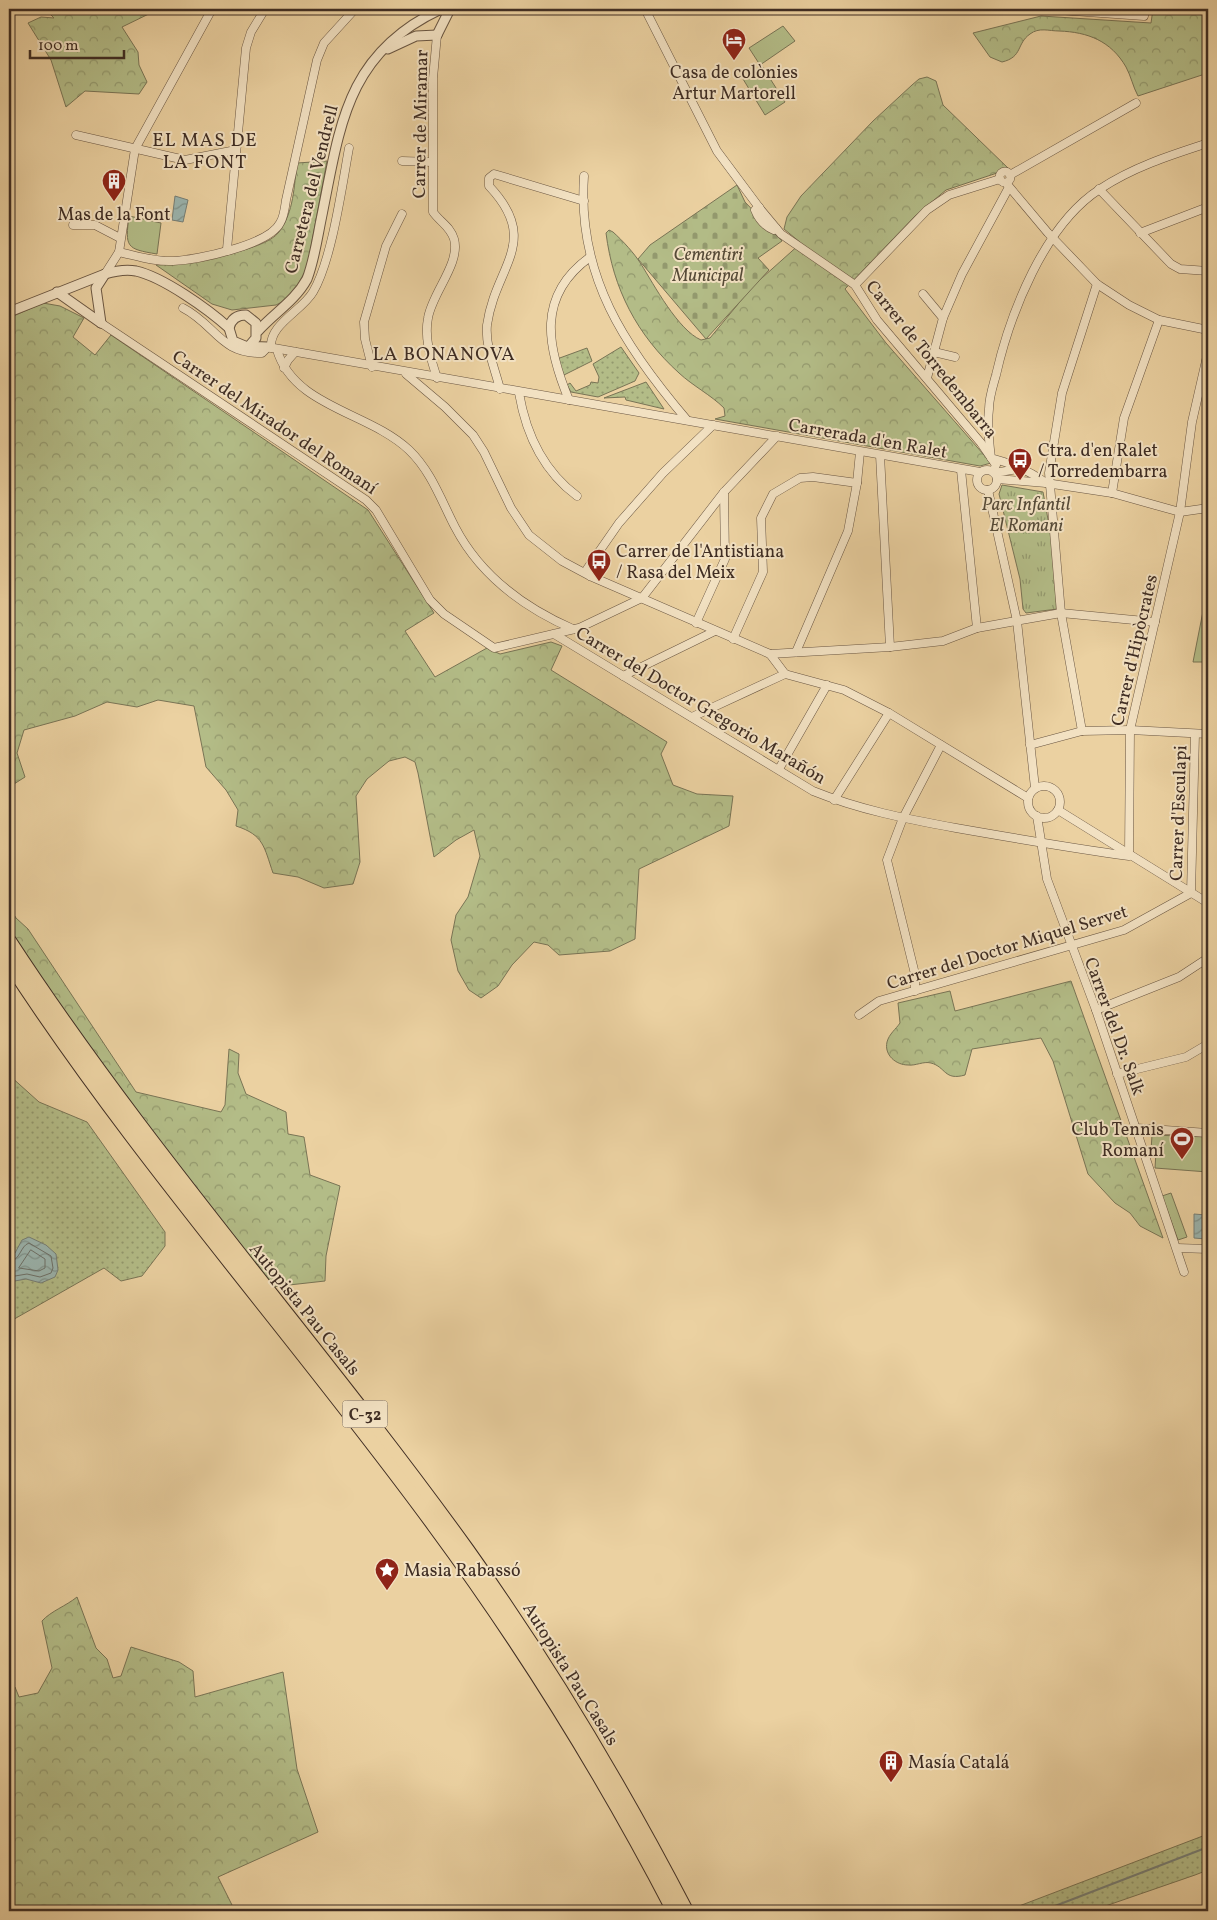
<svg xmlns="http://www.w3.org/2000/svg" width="1217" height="1920" viewBox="0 0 1217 1920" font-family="Vollkorn,serif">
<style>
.grass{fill:url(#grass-dots);stroke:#797455}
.forest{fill:url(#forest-crowns);stroke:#797455}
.cemetery{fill:url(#cemetery-stones);stroke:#797455}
.park{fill:url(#park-tufts);stroke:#797455}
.garden{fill:#b3bc87;stroke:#797455}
.water{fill:url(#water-waves);stroke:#767f77}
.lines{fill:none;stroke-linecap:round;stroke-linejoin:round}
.shore{stroke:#6d7169;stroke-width:1}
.stream{stroke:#767f77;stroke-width:2}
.minor-casing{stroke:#6a5642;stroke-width:9}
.tertiary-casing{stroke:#6a5642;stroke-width:11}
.motorway-casing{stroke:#3f2d23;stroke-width:16}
.minor{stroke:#f2e1c2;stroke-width:8}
.tertiary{stroke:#f2e1c2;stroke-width:9}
.motorway{stroke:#ebd1a1;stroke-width:14}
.labels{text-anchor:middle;stroke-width:4;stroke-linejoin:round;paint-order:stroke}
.shield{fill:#f2e1c2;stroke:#756353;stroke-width:1}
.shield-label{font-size:16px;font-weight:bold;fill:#3f2d23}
.poi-label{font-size:18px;fill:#3f2d23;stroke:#f2e1c2;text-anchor:start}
.street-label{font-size:18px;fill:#3f2d23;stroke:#f2e1c2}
.park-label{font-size:18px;font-style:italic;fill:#564a37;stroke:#f2e1c2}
.neighbourhood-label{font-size:19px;letter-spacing:1px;fill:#3f2d23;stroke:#f2e1c2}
</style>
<defs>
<pattern id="grass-dots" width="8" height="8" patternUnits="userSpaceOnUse" patternTransform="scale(1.25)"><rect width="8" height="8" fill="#b3bc87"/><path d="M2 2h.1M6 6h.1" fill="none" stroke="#93996e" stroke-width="1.8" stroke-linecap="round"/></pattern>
<pattern id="forest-crowns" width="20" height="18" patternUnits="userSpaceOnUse" patternTransform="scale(1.25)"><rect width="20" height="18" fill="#b3bc87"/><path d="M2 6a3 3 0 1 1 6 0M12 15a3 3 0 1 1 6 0" fill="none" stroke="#93996e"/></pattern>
<pattern id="cemetery-stones" width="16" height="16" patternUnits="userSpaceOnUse" patternTransform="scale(1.25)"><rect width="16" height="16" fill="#b3bc87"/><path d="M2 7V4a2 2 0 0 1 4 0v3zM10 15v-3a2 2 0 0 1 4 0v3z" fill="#93996e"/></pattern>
<pattern id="park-tufts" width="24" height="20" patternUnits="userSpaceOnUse" patternTransform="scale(1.25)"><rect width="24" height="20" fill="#b3bc87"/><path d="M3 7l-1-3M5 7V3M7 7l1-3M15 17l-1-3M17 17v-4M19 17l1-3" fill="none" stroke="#93996e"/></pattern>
<pattern id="water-waves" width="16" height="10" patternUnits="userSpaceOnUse" patternTransform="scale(1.25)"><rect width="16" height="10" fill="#9bb5af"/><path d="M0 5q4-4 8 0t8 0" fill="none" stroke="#80948e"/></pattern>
</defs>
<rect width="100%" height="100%" fill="#ebd1a1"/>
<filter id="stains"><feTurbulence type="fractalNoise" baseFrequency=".004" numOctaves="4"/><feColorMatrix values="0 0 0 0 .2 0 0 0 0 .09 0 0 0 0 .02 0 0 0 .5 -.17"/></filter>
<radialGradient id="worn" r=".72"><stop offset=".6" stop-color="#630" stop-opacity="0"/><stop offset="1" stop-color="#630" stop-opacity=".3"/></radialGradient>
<g class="grass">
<path d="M621,347L639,373L635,381L598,397L571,392L567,385L570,383L576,391L590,385L591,382L598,383L599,377L593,364Z"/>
<path d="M587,348L592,361L562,376L557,359Z"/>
<path d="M646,382L664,409L626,400L625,397L604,398Z"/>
<path d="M9,1075L39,1102L87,1122L165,1232V1246L142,1276L121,1281L104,1268L9,1322Z"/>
<path d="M1208,1834V1870L1195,1875L1091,1911H1006Z"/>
</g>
<g class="forest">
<path d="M45,9H159L122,27L138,52L139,65L147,82L139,94L85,91L66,107L51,60L28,23L41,17L54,18Z"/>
<path d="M1153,9H1208V73L1138,96C1133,87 1131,76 1126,67C1111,41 1088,32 1059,31C1049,31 1039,27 1030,34C1016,44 1023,57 1002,62L990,57L973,33L1041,16L1151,23Z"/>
<path d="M927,77L936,81L943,105L1009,169L946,190L915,216L845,289L886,343L991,463L980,466L715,419L725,416L724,408C711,395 693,386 679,373C637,335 613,289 606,233L609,230L613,232C623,241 634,253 641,264C654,285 678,330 701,340L710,338L753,286L801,243L784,229L787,217L801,196L873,121L912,85L919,79Z"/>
<path d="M327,161L307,268L297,286L284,301L276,305L232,310L212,304L156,265C181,264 265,252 279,232C294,212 294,186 297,163Z"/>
<path d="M43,303L60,306L84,318L73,337L95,355L111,335L368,510L434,613L405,631L435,677L487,648L500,654L551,642L562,646L551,670L667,742L661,754L673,785L697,794L733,796L729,826L639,869L635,939L610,951L559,955L548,945L534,942L512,965L498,986L481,998L469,990L458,971L451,940L456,915L468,897L480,856L474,830L456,840L434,857L418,773L415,762L405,757L389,761L367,779L356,796L360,862L353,884L324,888L298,877L273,873C264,847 264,835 236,826L238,810L226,790L206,767L194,706L158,700L137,707L107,702L75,716L24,730L17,753L25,777L14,784L9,780V318Z"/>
<path d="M9,906L16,918L28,929L136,1092L221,1112L225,1105L229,1049L239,1054L238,1073L246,1094L286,1112L288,1134L304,1137L310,1175L340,1186L326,1256L325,1281L271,1287L205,1206L33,969L9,930Z"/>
<path d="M1071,981L1163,1238L1140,1226L1130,1213L1115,1203L1088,1174L1053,1061L1041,1038L972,1049L965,1075C944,1081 946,1067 931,1063C923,1061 916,1066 908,1065C896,1065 884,1055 887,1042C889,1034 896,1029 900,1023L898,1003L950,991L955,1011Z"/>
<path d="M77,1597L96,1648L107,1659L113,1678L121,1676L131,1647L179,1662L193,1671L195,1697L283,1672L297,1769L318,1832L218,1877L235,1911H9V1689L15,1687L19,1697L38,1693L52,1668L42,1621C51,1611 66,1606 77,1597Z"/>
</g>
<path class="cemetery" d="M737,185L745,202L782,241L758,258L769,270L706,339L638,259L650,245Z"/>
<path class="park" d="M1002,485L1043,492L1051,536L1057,609L1026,613L1023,609L1020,579L999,494Z"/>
<g class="garden">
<path d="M783,26L795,41L760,65L749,48Z"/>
<path d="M762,66L785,102L765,115L743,79Z"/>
<path d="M129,216L161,223L157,254C126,249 125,247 129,216Z"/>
<path d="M1208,586V662H1193Z"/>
<path d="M1152,1135L1208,1137V1172L1155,1168L1156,1152L1151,1151Z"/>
<path d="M1171,1193L1187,1237L1178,1240L1162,1196Z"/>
</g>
<g class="water">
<path d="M175,196L188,200L183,222L172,220Z"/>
<path d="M1194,1214L1206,1215V1239L1194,1238Z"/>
<path d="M29,1237L46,1245L56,1254L58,1270L55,1277L41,1283L26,1279L9,1282V1259L15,1253L22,1240Z"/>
</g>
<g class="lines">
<g class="shore">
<path d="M31,1250L45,1259V1268L39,1271L19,1268Z"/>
<path d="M9,1262C21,1260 20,1246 29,1243L51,1256L53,1268L51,1273L40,1277L27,1274L9,1277"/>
</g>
<path class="stream" d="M1042,1911L1208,1847"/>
<defs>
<g id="minor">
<path d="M645,9L717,151L761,210L781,234L855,285L877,320L981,443L996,465L993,472"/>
<path d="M1044,9L1144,16L1145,9"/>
<path d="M437,35L433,78V212C440,222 450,226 454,239C461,263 432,293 428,318C424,339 431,359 437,378"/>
<path d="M76,135L185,160L236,150"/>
<path d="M402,161L432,162"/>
<circle cx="1005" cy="177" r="5.5"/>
<path d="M1010,175L1136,103"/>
<path d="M584,176C577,276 625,347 687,420"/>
<path d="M1006,183L1048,233L1097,284L1129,305L1159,320L1208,330"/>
<path d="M1099,189L1171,264L1180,269L1208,271"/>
<path d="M759,207L755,210C759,220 764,226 774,230L776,228"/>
<path d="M73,225H95L120,238"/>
<path d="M1140,233L1208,207"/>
<path d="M227,249L246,48L251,32L265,9"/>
<path d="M119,252C137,256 155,262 173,261C197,260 269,245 280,223C284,217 285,207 286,200L317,60L324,43L355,9"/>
<path d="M105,274L119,252L135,149L212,9"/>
<path d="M855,285L927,210L949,195L1000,179"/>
<path d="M923,294L943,318"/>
<path d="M183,308C216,325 220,354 262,353L268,347L980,472"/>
<path d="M101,323L366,500L376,510L430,600L444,614L494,648L579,628L642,598L724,492L777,436"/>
<path d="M271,348C269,324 302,311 313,292C332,260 342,186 349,148"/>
<path d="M277,350C294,407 369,412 409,450C431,471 441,500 455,527C480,575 525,608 573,629"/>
<path d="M934,352L955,357"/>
<path d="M372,367L365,339L364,322L386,246L402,214"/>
<path d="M284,368L288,360L295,352"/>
<path d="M406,374L445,407L473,435L484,452L511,508L529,535L562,561L590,576L770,654L785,674L844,690L889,713L1028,798"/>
<path d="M927,378L943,318L962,274L1008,189"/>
<path d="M500,389C495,369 485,346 487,325C495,266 542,242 489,186V178L494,174L584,201"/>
<path d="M519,393C526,434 542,470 577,496"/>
<path d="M569,400C547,347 536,296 590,257"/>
<path d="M880,455L890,647"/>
<circle cx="987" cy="480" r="10"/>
<path d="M961,470L977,628"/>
<path d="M994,473L1018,469"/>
<path d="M997,479L1046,483L1112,493L1180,512L1208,508"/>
<path d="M1046,483C1030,471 1010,463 991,458C989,442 987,425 989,409C989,397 993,386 996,375C1010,314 1044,225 1100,189C1133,167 1171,155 1208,143"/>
<path d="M988,490L1017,621L1035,788"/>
<path d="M1112,493L1124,418L1159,320"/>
<path d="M590,576L587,569L619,523L663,473L713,425"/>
<path d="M696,623L725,559L724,492"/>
<path d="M554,634L813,791C860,810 907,819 956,828C1013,838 1071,848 1129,856L1130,730L1180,512L1192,422L1208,352"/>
<path d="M733,639L763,572L761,518L773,494L800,478L813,477L857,483"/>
<path d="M796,652L848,531L857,483L860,452"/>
<path d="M770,654L890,647L943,641L977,628L1061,613L1155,622"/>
<path d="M623,676L715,631"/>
<path d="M692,717L785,674"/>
<path d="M1082,731L1061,613L1049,473L1062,393L1097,284"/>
<path d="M1030,745L1082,731L1130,730L1208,734"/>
<path d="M779,769L827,685"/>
<circle cx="1044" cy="802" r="16"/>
<path d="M834,800L889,713"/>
<path d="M1058,810L1208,903"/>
<path d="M1037,816L1047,879L1096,1010L1184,1272"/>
<path d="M915,991V974L887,860L903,818L941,745"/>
<path d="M1096,1010L1179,977L1208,958"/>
<path d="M859,1015L879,1001L1124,930L1191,893L1195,734"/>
<path d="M1117,1074L1186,1057L1208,1044"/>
<path d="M1136,1128L1208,1133"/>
<path d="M1177,1248L1208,1249"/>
</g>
<g id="tertiary">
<path d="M437,35L450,9"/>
<path d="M388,49L416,36L437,35"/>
<path d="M57,292L101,323"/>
<path d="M9,312L105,274C115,271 125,269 136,271C163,277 208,309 229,328"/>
<path d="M101,323L96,288L105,274"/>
<path d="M258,331C274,313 295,301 307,279C314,261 317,240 321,220C340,127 345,54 441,9"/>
<path d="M250,345L256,338V323L246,315C237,315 231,319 229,328L233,341L245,346L268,347"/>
</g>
<g id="motorway">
<path d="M9,941C148,1154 318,1343 467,1550C549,1665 621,1786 686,1911"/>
<path d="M9,962C137,1159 295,1335 434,1525C524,1647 604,1776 674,1911"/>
</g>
</defs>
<use href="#minor" class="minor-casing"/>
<use href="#tertiary" class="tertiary-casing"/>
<use href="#motorway" class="motorway-casing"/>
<use href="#minor" class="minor"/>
<use href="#tertiary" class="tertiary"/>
<use href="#motorway" class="motorway"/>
</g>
<defs>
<symbol id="hotel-pin" viewBox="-11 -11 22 30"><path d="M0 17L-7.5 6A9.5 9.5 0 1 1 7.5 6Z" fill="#8f2418" stroke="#f2e1c2"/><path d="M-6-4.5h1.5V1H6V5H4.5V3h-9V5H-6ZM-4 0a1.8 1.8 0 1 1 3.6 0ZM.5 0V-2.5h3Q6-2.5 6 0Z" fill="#fff"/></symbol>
<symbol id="building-pin" viewBox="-11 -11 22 30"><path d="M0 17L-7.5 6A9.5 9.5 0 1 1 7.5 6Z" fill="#8f2418" stroke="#f2e1c2"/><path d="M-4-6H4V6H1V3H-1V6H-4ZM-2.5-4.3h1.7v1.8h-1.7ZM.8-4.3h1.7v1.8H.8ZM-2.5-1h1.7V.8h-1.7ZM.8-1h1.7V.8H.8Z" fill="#fff"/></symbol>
<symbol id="bus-pin" viewBox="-11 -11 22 30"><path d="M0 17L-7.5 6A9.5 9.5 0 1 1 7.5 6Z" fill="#8f2418" stroke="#f2e1c2"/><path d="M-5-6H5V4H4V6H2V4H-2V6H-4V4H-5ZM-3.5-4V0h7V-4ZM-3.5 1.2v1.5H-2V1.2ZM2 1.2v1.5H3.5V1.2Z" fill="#fff"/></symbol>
<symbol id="stadium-pin" viewBox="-11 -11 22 30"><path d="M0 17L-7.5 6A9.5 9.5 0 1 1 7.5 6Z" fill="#8f2418" stroke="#f2e1c2"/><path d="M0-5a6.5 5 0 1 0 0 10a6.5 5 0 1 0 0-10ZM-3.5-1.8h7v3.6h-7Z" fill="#fff"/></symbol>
<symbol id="sight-pin" viewBox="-11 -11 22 30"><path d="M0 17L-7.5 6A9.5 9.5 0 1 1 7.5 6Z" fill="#8f2418" stroke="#f2e1c2"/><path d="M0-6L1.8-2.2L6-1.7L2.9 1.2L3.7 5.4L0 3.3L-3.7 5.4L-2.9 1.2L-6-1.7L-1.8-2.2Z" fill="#fff"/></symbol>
</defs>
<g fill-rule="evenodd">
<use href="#hotel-pin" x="720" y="26" width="28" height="38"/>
<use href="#building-pin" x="100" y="167" width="28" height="38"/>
<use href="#bus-pin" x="1006" y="446" width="28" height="38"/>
<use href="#bus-pin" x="585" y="547" width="28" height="38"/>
<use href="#stadium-pin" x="1168" y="1125" width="28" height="38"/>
<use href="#sight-pin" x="373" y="1556" width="28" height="38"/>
<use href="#building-pin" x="877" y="1748" width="28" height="38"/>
</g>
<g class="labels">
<rect class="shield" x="342.5" y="1400.5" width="45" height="27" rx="4"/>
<g class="shield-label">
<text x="365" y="1420">C-32</text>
</g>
<g class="poi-label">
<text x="734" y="78" text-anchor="middle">Casa de colònies<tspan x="734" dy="21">Artur Martorell</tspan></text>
<text x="114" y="220" text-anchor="middle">Mas de la Font</text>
<text x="1038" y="456">Ctra. d'en Ralet<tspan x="1038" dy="21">/ Torredembarra</tspan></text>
<text x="616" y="557">Carrer de l'Antistiana<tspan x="616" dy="21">/ Rasa del Meix</tspan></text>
<text x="1164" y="1135" text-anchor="end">Club Tennis<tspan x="1164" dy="21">Romaní</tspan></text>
<text x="404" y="1576">Masia Rabassó</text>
<text x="908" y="1768">Masía Catalá</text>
</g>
<g class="street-label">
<text transform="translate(420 124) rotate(-89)" y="6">Carrer de Miramar</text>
<text transform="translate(311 189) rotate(-76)" y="6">Carretera del Vendrell</text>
<text transform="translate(932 359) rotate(51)" y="6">Carrer de Torredembarra</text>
<text transform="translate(275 422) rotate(34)" y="6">Carrer del Mirador del Romaní</text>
<text transform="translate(868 438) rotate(10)" y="6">Carrerada d'en Ralet</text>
<text transform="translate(1134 650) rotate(-77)" y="6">Carrer d'Hipòcrates</text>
<text transform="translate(701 705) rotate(31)" y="6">Carrer del Doctor Gregorio Marañón</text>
<text transform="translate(1178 813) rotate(-88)" y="6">Carrer d'Esculapi</text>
<text transform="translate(1007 947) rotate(-17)" y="6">Carrer del Doctor Miquel Servet</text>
<text transform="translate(1115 1026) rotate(70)" y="6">Carrer del Dr. Salk</text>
<text transform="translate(305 1309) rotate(51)" y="6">Autopista Pau Casals</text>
<text transform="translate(571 1674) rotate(58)" y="6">Autopista Pau Casals</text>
</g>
<g class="park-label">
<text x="708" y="260">Cementiri<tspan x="708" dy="21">Municipal</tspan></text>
<text x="1026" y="510">Parc Infantil<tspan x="1026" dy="21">El Romani</tspan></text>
</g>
<g class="neighbourhood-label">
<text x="205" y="146">EL MAS DE<tspan x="205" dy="22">LA FONT</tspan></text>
<text x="444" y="360">LA BONANOVA</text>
</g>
</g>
<rect width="1217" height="1920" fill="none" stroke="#ebd1a1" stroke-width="30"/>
<rect x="10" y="10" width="1197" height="1900" fill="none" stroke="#3f2d23" stroke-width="2.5"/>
<rect x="15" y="15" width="1187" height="1890" fill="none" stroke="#3f2d23"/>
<path d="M30 50v8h94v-8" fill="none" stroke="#3f2d23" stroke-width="2.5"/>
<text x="38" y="50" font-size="15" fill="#3f2d23" stroke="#f2e1c2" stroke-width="4" paint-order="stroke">100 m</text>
<rect width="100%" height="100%" filter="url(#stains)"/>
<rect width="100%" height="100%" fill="url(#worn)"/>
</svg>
